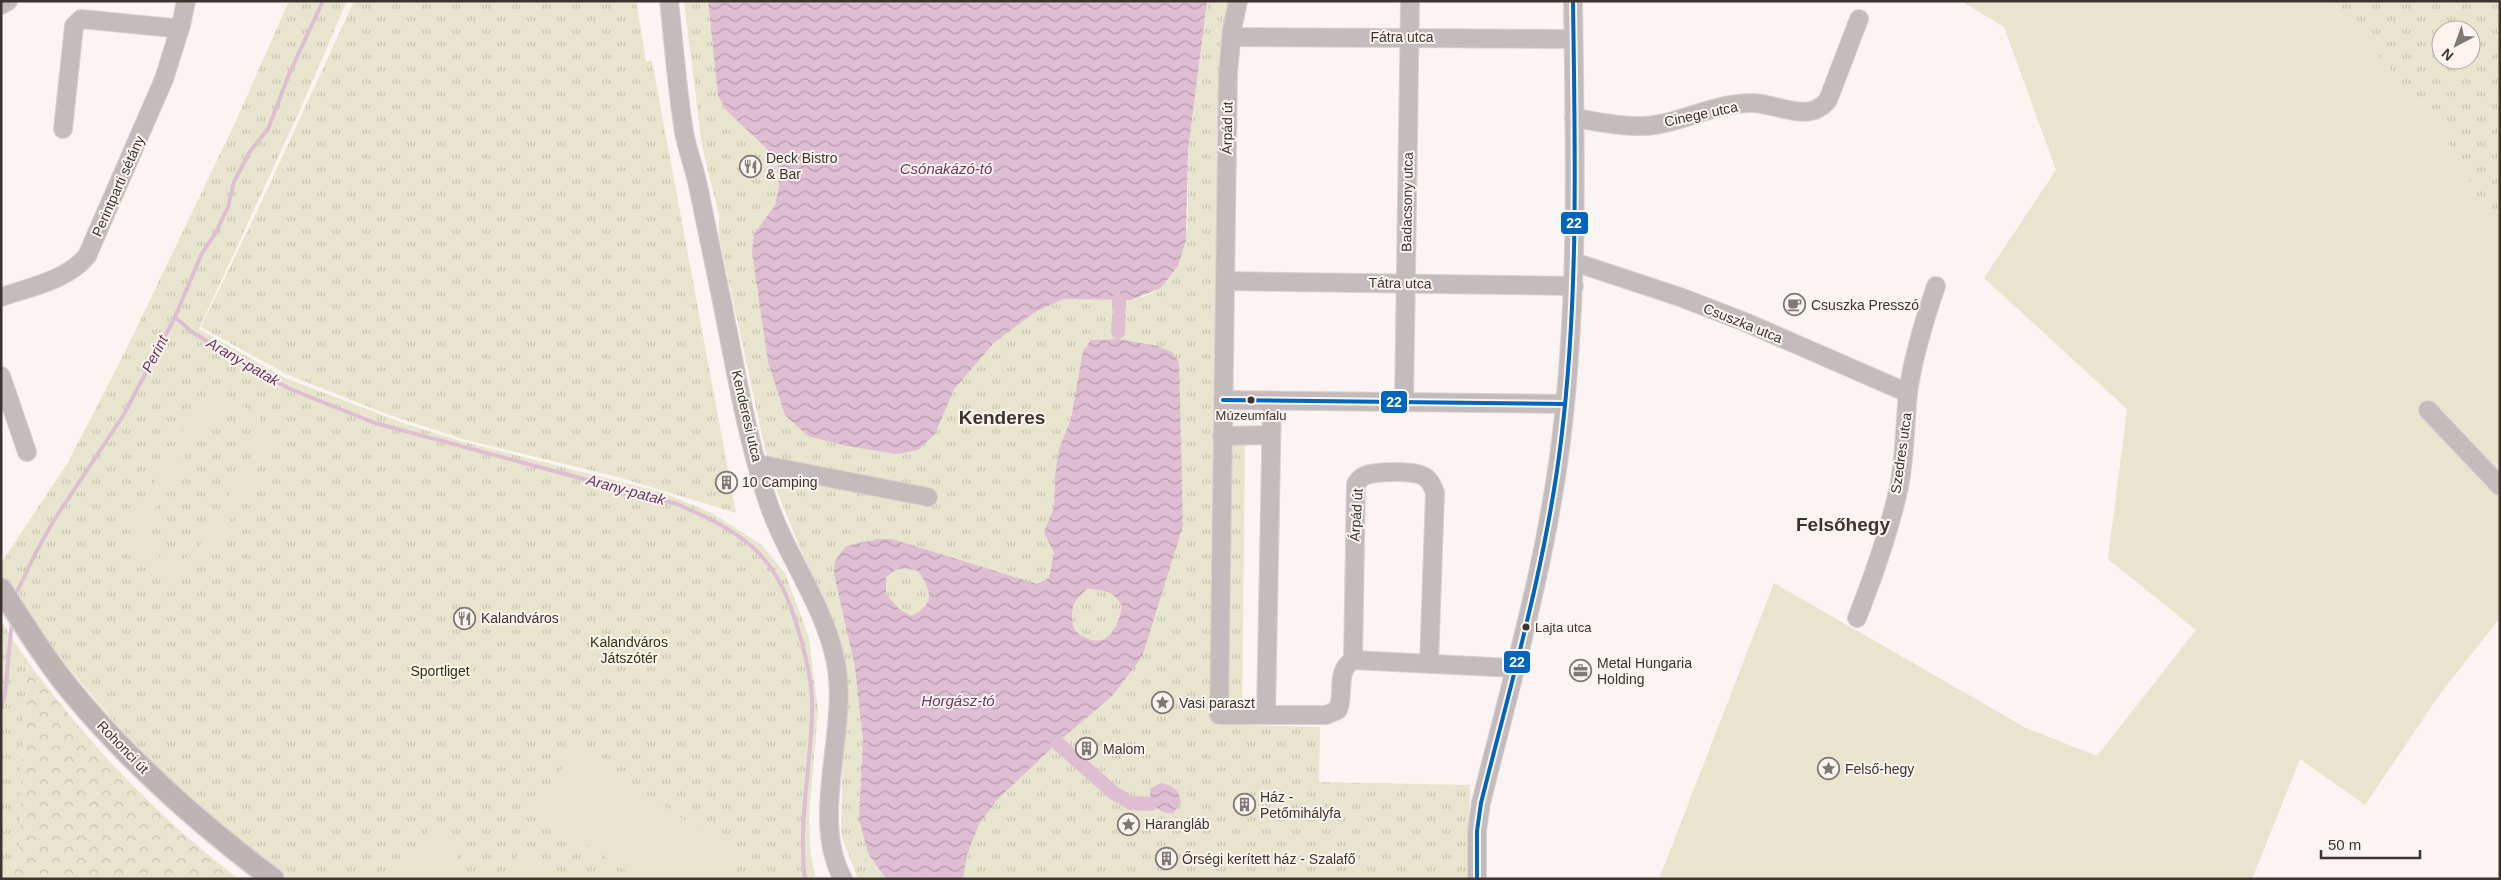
<svg xmlns="http://www.w3.org/2000/svg" width="2501" height="880" viewBox="0 0 2501 880" font-family="Helvetica,sans-serif">
<style>
.grass{fill:url(#grass-tufts);fill-rule:evenodd}
.forest{fill:url(#forest-crowns)}
.garden{fill:#e7e5cd;fill-rule:evenodd}
.water{fill:url(#water-waves);fill-rule:evenodd}
.lines{fill:none;stroke-linecap:round;stroke-linejoin:round}
.stream{stroke:#dfbed4;stroke-width:4}
.canal{stroke:#dfbed4;stroke-width:14}
.minor-casing{stroke:#d7d3d1;stroke-width:20}
.major-casing{stroke:#d7d3d1;stroke-width:24}
.minor{stroke:#c4bbbc;stroke-width:18}
.major{stroke:#bdb4b3;stroke-width:21}
.bus-1-casing{stroke:#fdf4f0;stroke-width:8}
.bus-1{stroke:#0065bd;stroke-width:4}
.bus-dot{fill:#3d3430;stroke:#fdf4f0;stroke-width:2}
.labels{text-anchor:middle;stroke-width:4;stroke-linejoin:round;paint-order:stroke}
.bus-label{font-size:13px;fill:#3d3430;stroke:#fdf4f0}
.street-label{font-size:14px;fill:#3d3430;stroke:#fdf4f0}
.poi-label{font-size:14px;fill:#3d3430;stroke:#fdf4f0;text-anchor:start}
.park-label{font-size:14px;fill:#323209;stroke:#fdf4f0}
.water-label{font-size:15px;font-style:italic;fill:#6d3661;stroke:#fdf4f0}
.district-label{font-size:19px;font-weight:bold;fill:#3d3430;stroke:#fdf4f0}
.line-badge{stroke:#fdf4f0;stroke-width:2}
.badge-label{font-size:14px;text-anchor:middle;font-weight:bold;fill:#fff}
</style>
<defs>
<pattern id="grass-tufts" width="24" height="20" patternUnits="userSpaceOnUse" patternTransform="scale(1.25)"><rect width="24" height="20" fill="#e7e5cd"/><path d="M3 7l-1-3M5 7V3M7 7l1-3M15 17l-1-3M17 17v-4M19 17l1-3" fill="none" stroke="#c7c5b0"/></pattern>
<pattern id="forest-crowns" width="20" height="18" patternUnits="userSpaceOnUse" patternTransform="scale(1.25)"><rect width="20" height="18" fill="#e7e5cd"/><path d="M2 6a3 3 0 1 1 6 0M12 15a3 3 0 1 1 6 0" fill="none" stroke="#c7c5b0"/></pattern>
<pattern id="water-waves" width="16" height="10" patternUnits="userSpaceOnUse" patternTransform="scale(1.25)"><rect width="16" height="10" fill="#dfbed4"/><path d="M0 5q4-4 8 0t8 0" fill="none" stroke="#b69bac"/></pattern>
</defs>
<rect width="100%" height="100%" fill="#faf5f3"/>
<g class="grass">
<path d="M289,1H347L299,112L199,329L285,378L406,424L461,441L664,493L714,514L762,545L785,573L809,638L818,711L809,818L811,856L816,879H289L219,830L120,728L51,648L1,574V563L67,464L124,354L235,123Z"/>
<path d="M354,1H636L646,61H652L736,513L618,477L466,440L389,415L286,374L201,327L269,186Z"/>
<path d="M684,1H708L718,96L727,111L766,148L777,164L779,186L775,205L754,234L934,434C941,420 945,402 954,389C975,358 1027,308 1064,299C1108,290 1145,319 1176,268C1194,239 1186,185 1188,152C1191,102 1201,51 1207,1H1233L1218,443H1245L1242,725L1320,727L1319,782L1470,785L1468,879H858L841,835L844,671L837,631L806,563L777,491L765,449L719,236V215L702,146Z"/>
<path d="M2327,1H2500V221L2485,209L2431,114ZM2441,30H2471V60H2441Z"/>
<path d="M1,621L28,662L22,741L20,844L12,879H1Z"/>
</g>
<path class="forest" d="M28,662C88,743 158,818 239,879H12L20,844L22,741Z"/>
<g class="garden">
<path d="M1961,1H2327L2431,114L2485,209L2500,221V618L2440,694L2365,805L2300,759L2252,879H1659L1774,583L2026,728L2097,756L2196,630L2108,559L2127,409L1984,278L2056,170L2004,27Z"/>
<path d="M223,400C255,406 270,421 264,455C250,482 218,553 195,569C180,578 162,576 148,566C133,554 131,536 134,518L192,415L211,403ZM221,413C245,415 258,427 253,452L198,549C175,573 144,559 146,525L201,427L210,417Z"/>
<path d="M576,747L741,858L727,879H638L535,809Z"/>
<path d="M429,829L462,851L443,879H396Z"/>
<path d="M520,851L559,876L557,879H502Z"/>
</g>
<g class="water">
<path d="M708,1H1207L1188,150L1186,241L1178,266L1161,288L1131,300L1064,299L1035,312L994,343L954,389L935,434L918,450L897,454L847,446L808,436L785,415L768,362L752,252L754,234L775,205L779,186L777,164L766,148L727,111L718,96Z"/>
<path d="M1118,339L1158,346L1172,352L1179,362L1183,526L1142,657L1112,696L1057,743L997,800L979,824L967,855L963,879H886L868,853L859,819L863,740L855,667L834,574L835,561L846,546L878,539H892L1037,584L1049,578L1054,553L1044,532L1054,508L1055,476L1059,449L1071,419L1083,351L1091,340ZM905,568L918,571C931,590 937,604 911,616L899,609L886,594V577L895,570ZM1087,589C1105,590 1113,590 1122,606C1117,636 1101,653 1074,630C1070,609 1071,604 1087,589Z"/>
<path d="M1161,783C1173,785 1179,790 1181,802L1173,814L1163,812L1151,804L1150,789Z"/>
</g>
<g class="lines">
<g class="stream">
<path d="M175,317L191,331L236,360L290,389L375,423L677,504C751,536 778,557 800,636C807,660 813,687 812,711C811,767 798,823 805,879"/>
<path d="M15,596L35,554L54,520L123,416L175,317L201,255L215,234L228,207L234,182L249,153L268,129L290,72L323,1"/>
<path d="M1,707L5,694L12,621"/>
</g>
<g class="canal">
<path d="M1119,300V308"/>
<path d="M1118,332L1119,316"/>
<path d="M1057,743L1114,793L1131,803L1151,804"/>
</g>
<defs>
<g id="minor">
<path d="M669,1C674,45 677,89 684,132C687,149 693,164 697,181C705,218 712,255 720,292C734,360 745,430 766,496C784,554 824,602 836,663C849,731 809,817 843,879"/>
<path d="M1238,1L1232,30L1228,73L1219,715H1326L1338,710C1345,692 1335,672 1353,660L1514,668"/>
<path d="M1,5L8,1"/>
<path d="M1231,37L1573,39"/>
<path d="M1574,118C1596,121 1620,127 1642,126C1679,125 1715,102 1753,103C1779,104 1809,124 1828,100L1859,19"/>
<path d="M63,129L74,26L81,19L173,28L181,25L186,1"/>
<path d="M1574,262L1680,297L1745,322L1908,393"/>
<path d="M1225,281L1574,286"/>
<path d="M1,297C31,287 67,280 87,256L164,79L181,25"/>
<path d="M1,376L27,452"/>
<path d="M1223,400L1565,404"/>
<path d="M1404,402L1410,1"/>
<path d="M2428,410L2500,486"/>
<path d="M1222,436L1271,435"/>
<path d="M758,464L928,497"/>
<path d="M1857,618C1874,575 1889,532 1899,487C1905,456 1905,424 1908,393C1913,356 1924,321 1936,286"/>
<path d="M1353,660L1356,484C1358,481 1361,477 1364,476C1375,471 1416,470 1425,477C1431,481 1433,487 1435,493L1429,664"/>
<path d="M1266,714L1272,401"/>
<path d="M1477,879V831L1481,803C1511,682 1546,564 1561,441C1579,295 1575,148 1573,1"/>
</g>
<path id="major" d="M1,589C25,626 48,664 77,698C135,767 201,825 273,879"/>
</defs>
<use href="#minor" class="minor-casing"/>
<use href="#major" class="major-casing"/>
<use href="#minor" class="minor"/>
<use href="#major" class="major"/>
<defs>
<g id="bus-1">
<path d="M1223,400L1565,404"/>
<path d="M1477,879V831L1481,803C1511,683 1546,564 1561,441C1579,295 1575,148 1573,1"/>
</g>
</defs>
<use href="#bus-1" class="bus-1-casing"/>
<use href="#bus-1" class="bus-1"/>
</g>
<defs>
<symbol id="restaurant-ring" viewBox="-11 -11 22 22"><circle r="9.5" fill="#fdf4f0" stroke="#7f7874" stroke-width="1.5"/><path d="M-5-6h1v4h1v-4h1v4h1v-4h1v5L-1.5 .5V6h-2V.5L-5-1ZM5-6V6H3V1.5H1.5Q1.5-4 5-6Z" fill="#7f7874"/></symbol>
<symbol id="cafe-ring" viewBox="-11 -11 22 22"><circle r="9.5" fill="#fdf4f0" stroke="#7f7874" stroke-width="1.5"/><path d="M-5.5-4.5H6V0H3Q3 3.5 0 3.5H-2.5Q-5.5 3.5-5.5 0ZM3-3.2v2h1.7v-2ZM-6 4.5H4V6H-6Z" fill="#7f7874"/></symbol>
<symbol id="building-ring" viewBox="-11 -11 22 22"><circle r="9.5" fill="#fdf4f0" stroke="#7f7874" stroke-width="1.5"/><path d="M-4-6H4V6H1V3H-1V6H-4ZM-2.5-4.3h1.7v1.8h-1.7ZM.8-4.3h1.7v1.8H.8ZM-2.5-1h1.7V.8h-1.7ZM.8-1h1.7V.8H.8Z" fill="#7f7874"/></symbol>
<symbol id="office-ring" viewBox="-11 -11 22 22"><circle r="9.5" fill="#fdf4f0" stroke="#7f7874" stroke-width="1.5"/><path d="M-6-3h4V-5.5h4V-3h4V5H-6ZM-1-4.5V-3h2v-1.5ZM-6 0V1H6V0Z" fill="#7f7874"/></symbol>
<symbol id="sight-ring" viewBox="-11 -11 22 22"><circle r="9.5" fill="#fdf4f0" stroke="#7f7874" stroke-width="1.5"/><path d="M0-6L1.8-2.2L6-1.7L2.9 1.2L3.7 5.4L0 3.3L-3.7 5.4L-2.9 1.2L-6-1.7L-1.8-2.2Z" fill="#7f7874"/></symbol>
</defs>
<g fill-rule="evenodd">
<use href="#restaurant-ring" x="738" y="154" width="25" height="25"/>
<use href="#cafe-ring" x="1782" y="292" width="25" height="25"/>
<use href="#building-ring" x="714" y="470" width="25" height="25"/>
<use href="#restaurant-ring" x="452" y="606" width="25" height="25"/>
<use href="#office-ring" x="1568" y="658" width="25" height="25"/>
<use href="#sight-ring" x="1150" y="690" width="25" height="25"/>
<use href="#building-ring" x="1074" y="736" width="25" height="25"/>
<use href="#sight-ring" x="1816" y="756" width="25" height="25"/>
<use href="#building-ring" x="1232" y="792" width="25" height="25"/>
<use href="#sight-ring" x="1116" y="812" width="25" height="25"/>
<use href="#building-ring" x="1154" y="846" width="25" height="25"/>
</g>
<g class="bus-dot">
<circle cx="1251" cy="400" r="4.5"/>
<circle cx="1526" cy="627" r="4.5"/>
</g>
<g class="labels">
<g class="bus-label">
<text x="1251" y="420">Múzeumfalu</text>
<text x="1535" y="632" text-anchor="start">Lajta utca</text>
</g>
<g class="street-label">
<text x="1402" y="42">Fátra utca</text>
<text transform="translate(1701 114) rotate(-12)" y="5">Cinege utca</text>
<text transform="translate(1227 128) rotate(-89)" y="5">Árpád út</text>
<text transform="translate(118 186) rotate(-66)" y="5">Perintparti sétány</text>
<text transform="translate(1407 202) rotate(-89)" y="5">Badacsony utca</text>
<text transform="translate(1400 283) rotate(1)" y="5">Tátra utca</text>
<text transform="translate(1743 323) rotate(22)" y="5">Csuszka utca</text>
<text transform="translate(747 416) rotate(77)" y="5">Kenderesi utca</text>
<text transform="translate(1901 453) rotate(-82)" y="5">Szedres utca</text>
<text transform="translate(1356 515) rotate(-86)" y="5">Árpád út</text>
<text transform="translate(123 747) rotate(46)" y="5">Rohonci út</text>
</g>
<g class="poi-label">
<text x="766" y="163">Deck Bistro<tspan x="766" dy="16">&amp; Bar</tspan></text>
<text x="1811" y="310">Csuszka Presszó</text>
<text x="742" y="487">10 Camping</text>
<text x="481" y="623">Kalandváros</text>
<text x="1597" y="668">Metal Hungaria<tspan x="1597" dy="16">Holding</tspan></text>
<text x="1179" y="708">Vasi paraszt</text>
<text x="1103" y="754">Malom</text>
<text x="1845" y="774">Felső-hegy</text>
<text x="1260" y="802">Ház -<tspan x="1260" dy="16">Petőmihályfa</tspan></text>
<text x="1145" y="829">Harangláb</text>
<text x="1182" y="864">Őrségi kerített ház - Szalafő</text>
</g>
<g class="park-label">
<text x="629" y="647">Kalandváros<tspan x="629" dy="16">Játszótér</tspan></text>
<text x="440" y="676">Sportliget</text>
</g>
<g class="water-label">
<text x="946" y="174">Csónakázó-tó</text>
<text transform="translate(155 354) rotate(-63)" y="5">Perint</text>
<text transform="translate(243 362) rotate(30)" y="5">Arany-patak</text>
<text transform="translate(626 490) rotate(15)" y="5">Arany-patak</text>
<text x="958" y="706">Horgász-tó</text>
</g>
<g class="district-label">
<text x="1002" y="424">Kenderes</text>
<text x="1843" y="531">Felsőhegy</text>
</g>
</g>
<g class="line-badge">
<rect x="1560" y="211" width="29" height="24" rx="5" fill="#0065bd"/>
<rect x="1380" y="390" width="28" height="24" rx="5" fill="#0065bd"/>
<rect x="1503" y="650" width="28" height="24" rx="5" fill="#0065bd"/>
</g>
<g class="badge-label">
<text x="1574" y="228">22</text>
<text x="1394" y="407">22</text>
<text x="1517" y="667">22</text>
</g>
<rect width="2501" height="880" fill="none" stroke="#3d3430" stroke-width="5"/>
<g transform="translate(2456 45) rotate(221)"><circle r="24" fill="#fdf4f0" stroke="#b0a7a3"/>
<path d="M0-4L9 19L0 12L-9 19Z" fill="#7f7874"/>
<text y="-8" font-size="14" font-weight="bold" text-anchor="middle" fill="#3d3430">N</text>
</g>
<path d="M2321 850v8h99v-8" fill="none" stroke="#3d3430" stroke-width="2.5"/>
<text x="2328" y="850" font-size="15" fill="#3d3430" stroke="#fdf4f0" stroke-width="4" paint-order="stroke">50 m</text>
</svg>
